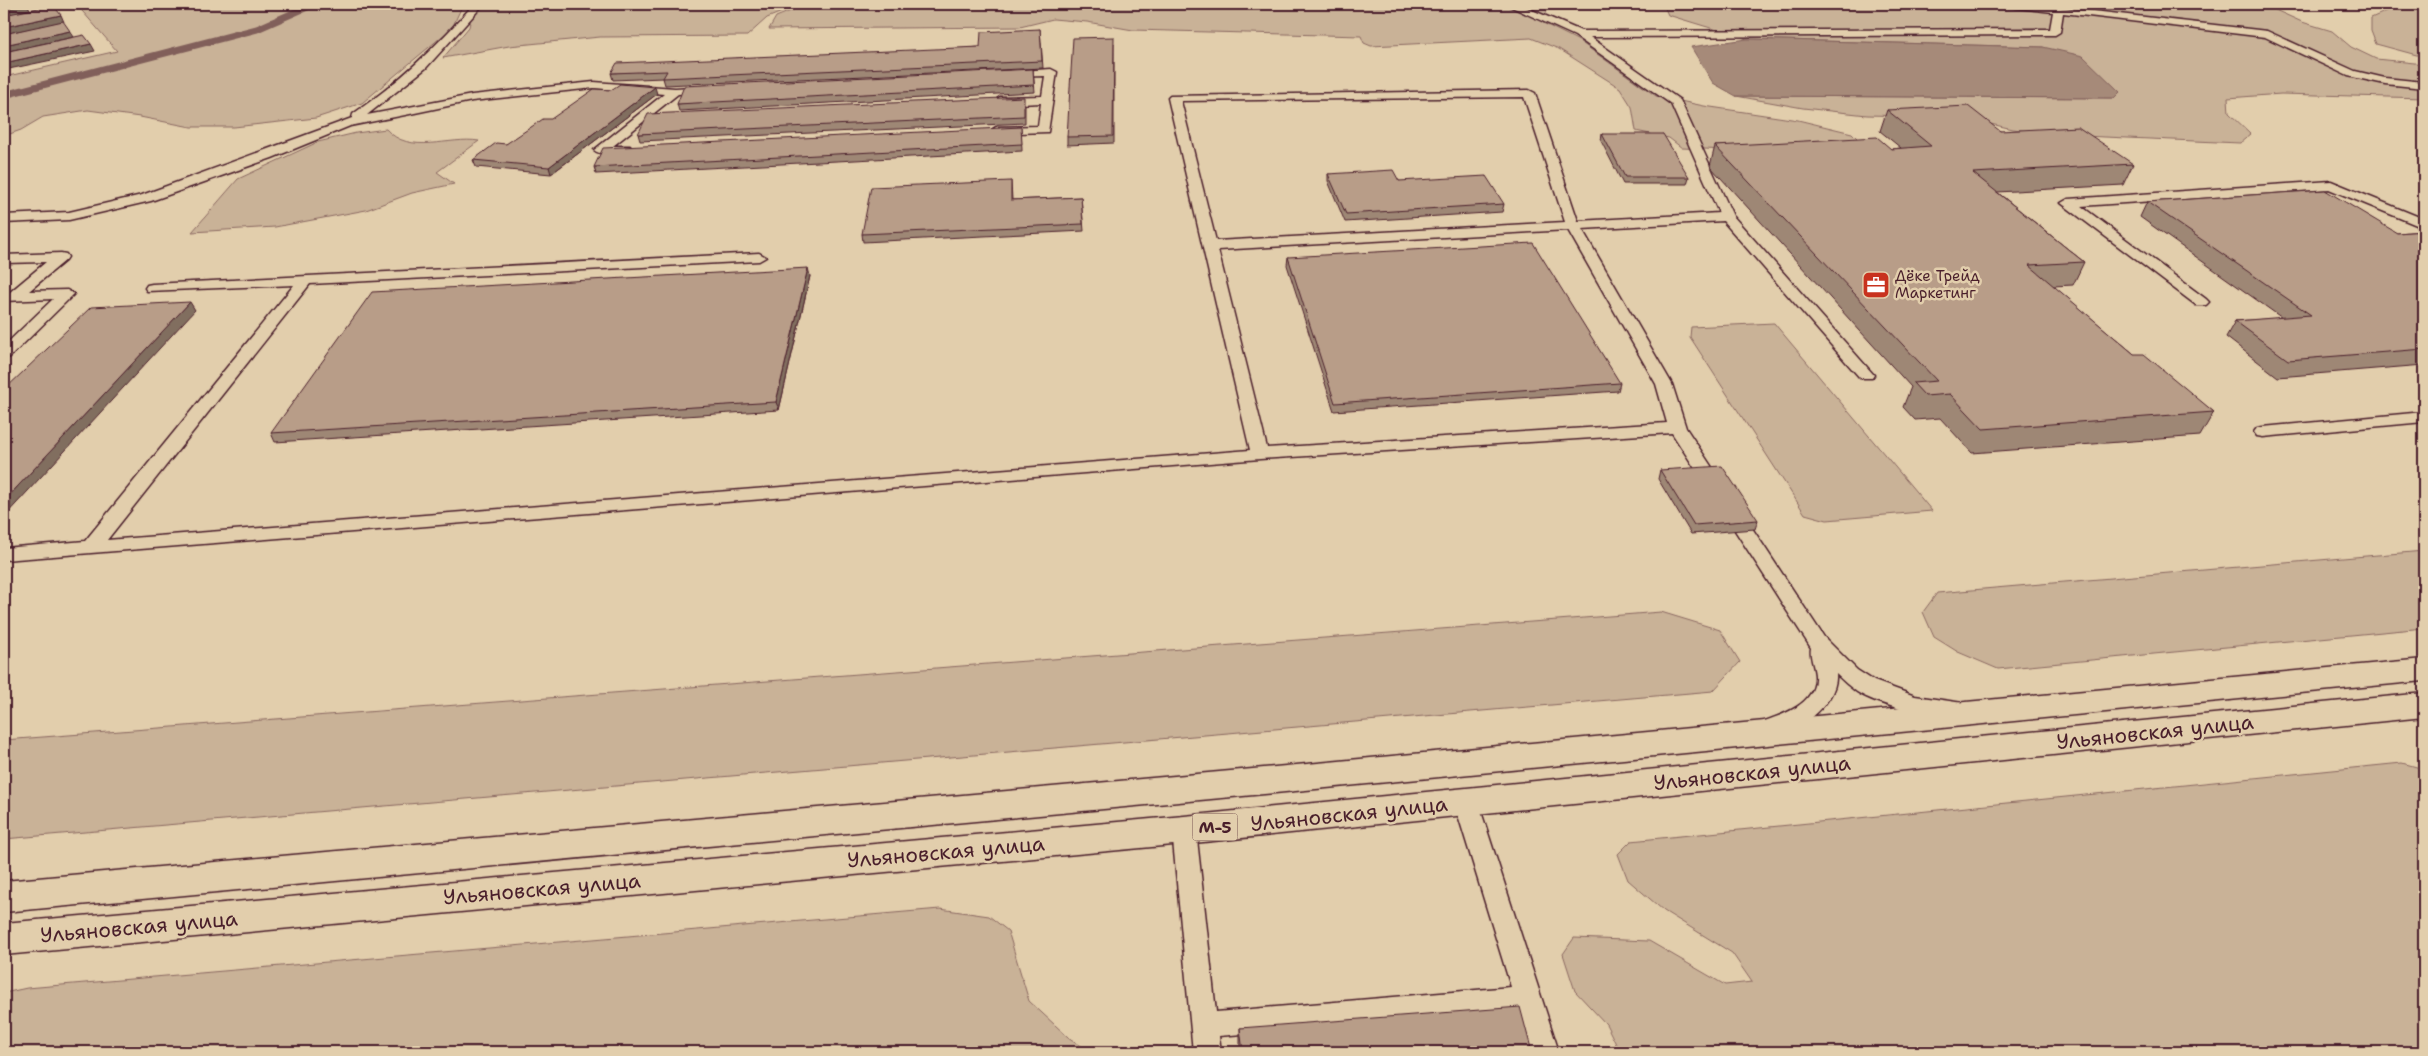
<svg xmlns="http://www.w3.org/2000/svg" width="2428" height="1056" viewBox="0 0 2428 1056" font-family="'Shantell Sans',sans-serif">
<style>
.green{fill:#c9b297;stroke:#8a6861}
.water{fill:#a68a79;stroke:#815f5a}
.lines{fill:none;stroke-linecap:round;stroke-linejoin:round}
.stream{stroke:#815f5a;stroke-width:7}
.service-casing{stroke:#4a1f2b;stroke-width:3}
.trunk-casing{stroke:#4a1f2b;stroke-width:3}
.service{fill:#e2ceac;fill-rule:evenodd}
.trunk{fill:#e2ceac;fill-rule:evenodd}
.wall{fill:#9e8775;stroke:#4a1f2b}
.shaded-wall{fill:#816e5f;stroke:#4a1f2b}
.building{fill:#b89d88;stroke:#4a1f2b}
.labels{text-anchor:middle;stroke-width:5;stroke-linejoin:round;paint-order:stroke}
.far-poi-label{font-size:15px;fill:#4a1f2b;stroke:#e2ceac;text-anchor:start}
.shield{fill:#e2ceac;stroke:#785452;stroke-width:1}
.shield-label{font-size:16px;font-weight:bold;fill:#4a1f2b}
.near-street-label{font-size:21px;fill:#4a1f2b;stroke:#e2ceac}
</style>
<rect width="100%" height="100%" fill="#e2ceac"/>
<filter id="ink" filterUnits="userSpaceOnUse"><feTurbulence type="fractalNoise" baseFrequency=".02" numOctaves="2"/><feDisplacementMap in="SourceGraphic" scale="10" xChannelSelector="R" yChannelSelector="G"/><feConvolveMatrix kernelMatrix="1 2 1 2 8 2 1 2 1" color-interpolation-filters="sRGB"/></filter>
<g filter="url(#ink)">
<g class="green">
<path d="M76,4H463L452,28L362,103L316,118L234,127H191L140,117L88,110L43,117L21,130L4,136V77L117,51Z"/>
<path d="M474,4H802L767,18L747,36L600,37L509,46L443,58L469,27Z"/>
<path d="M808,4H959L979,6L988,4H1549L1543,23L1579,41L1656,96L1704,106L1798,120L1852,133L1866,147L1795,153L1682,148L1669,138L1636,131L1632,107L1620,88L1559,49L1531,38L1371,46L1364,43L1361,36L1133,30L1087,22L1053,19L1020,27L769,29L776,17Z"/>
<path d="M1663,4H1815L1912,7L1925,4H2262L2302,22L2332,31L2351,47L2376,59L2424,64V98L2281,94L2228,98L2229,113L2251,134L2240,143L2060,135L2013,129L1959,117L1867,115L1803,108L1736,96L2114,98L2119,92L2043,47L1747,39L1668,15Z"/>
<path d="M2403,4H2424V57L2376,44L2371,31V18Z"/>
<path d="M386,129C410,156 449,136 479,141L437,172L454,184L412,193L366,210L275,227L192,232L238,179L318,142L356,133Z"/>
<path d="M1774,323L1932,511L1827,520L1805,514L1690,337L1691,327Z"/>
<path d="M2424,551V628L1998,669L1958,652L1934,637L1923,612L1937,593Z"/>
<path d="M1661,612L1720,630L1740,662L1713,691L4,839V740Z"/>
<path d="M2402,763L2424,769V1052H1620L1606,1024L1575,991L1563,954L1574,938L1649,941L1725,985L1752,982L1732,953L1664,911L1628,880L1618,854L1631,841Z"/>
<path d="M940,909L989,916L1008,931L1029,1001L1068,1037L1090,1052H4V993L27,988Z"/>
</g>
<g class="water">
<path d="M1815,4H1925L1912,7Z"/>
<path d="M1747,39L2043,47L2083,56L2120,92L2114,98L1736,96L1713,83L1691,47Z"/>
</g>
<g class="lines">
<path class="stream" d="M4,95L257,29L314,4"/>
<defs>
<g id="service">
<path d="M474,4H484L426,68L367,115L472,95L594,82L675,88L707,86L713,89L707,92L678,94L613,146H630L632,149L630,152C621,154 601,157 594,150L664,94L594,88L472,101L410,114L350,126L272,158L151,201L69,220L4,223V215L69,212L142,195L352,118L353,114C398,83 437,46 474,4Z"/>
<path d="M1505,4H1518L1581,31L2050,29L2053,12L2008,7L2003,4H2032L2267,31L2355,71L2385,78L2424,82V88L2385,84L2348,76L2265,37L2063,13L2060,32L2055,35L1590,37L1680,100L1733,216L1874,375L1872,378H1860L1723,221L1582,229L1672,384L1686,428L1824,637L1857,670L1874,681L1915,696L1963,703L1966,709L1963,715C1940,722 1877,705 1857,692C1850,687 1843,681 1836,674C1839,705 1789,742 1762,734L1759,728L1762,722C1782,715 1814,705 1815,679C1816,669 1809,658 1811,648L1672,433L1260,459L4,560V548L85,541L294,285L147,291L145,288L147,285L152,284L759,253L766,257L759,261L310,284L107,540L1250,450L1168,98L1170,96L1529,90L1535,93L1578,221L1719,213L1671,104L1575,36ZM1524,97L1565,222L1216,241L1181,101ZM1568,230L1656,384L1667,423L1267,448L1218,250Z"/>
<path d="M1051,69L1057,72L1048,132L992,134L990,131L996,127L1038,126L1041,103L1000,105L994,101L1000,97L1042,96L1045,76L1009,77L1005,76V72Z"/>
<path d="M2331,181L2424,219V228L2329,189L2081,206L2206,299L2209,302L2206,305H2196L2061,203L2068,199Z"/>
<path d="M61,253L66,254L68,257L66,260L29,291L67,290L74,294L10,357L4,359V346L53,299L4,301V293L10,292L46,262L4,263V255Z"/>
<path d="M2424,412V422L2263,437L2257,436L2254,432L2257,428L2263,427Z"/>
<path d="M1466,793L1474,795L1478,802L1559,1052H1531L1519,1011L1219,1036L1221,1052H1193L1172,830L1176,823L1184,820L1192,823L1196,830L1216,1012L1511,987L1454,802L1458,795Z"/>
</g>
<g id="trunk">
<path d="M2424,659V681L1275,793L4,912V881L1275,767Z"/>
<path d="M2424,693V717L1184,844L4,955V923L1184,816Z"/>
</g>
</defs>
<use href="#service" class="service-casing"/>
<use href="#trunk" class="trunk-casing"/>
<use href="#service" class="service"/>
<use href="#trunk" class="trunk"/>
</g>
<g class="wall">
<path d="M1040,29L1043,68L665,85L663,78L613,80L611,73L980,47Z"/>
<path d="M1114,43V143L1067,145V137Z"/>
<path d="M1033,69L1035,92L679,111L677,104Z"/>
<path d="M657,94L551,174L476,167L473,160L506,144Z"/>
<path d="M1025,104V123L640,141L638,134Z"/>
<path d="M1887,110L2000,131L2133,164L2123,185L1997,192L2084,262L2073,285L2053,286L2134,354L2214,412L2200,436L1972,453L1940,418L1915,420L1903,407L1911,387L1710,166L1715,146L1891,149L1901,148L1880,131Z"/>
<path d="M1021,127L1022,151L596,174L594,167Z"/>
<path d="M1602,134L1689,177L1687,184H1623L1601,141Z"/>
<path d="M1328,174L1399,181L1504,204L1502,212L1345,222L1328,181Z"/>
<path d="M1011,181L1012,200L1081,197L1084,231L863,242L862,234Z"/>
<path d="M2147,202L2397,233L2424,231V365L2278,377L2226,337L2235,321L2282,318L2140,217Z"/>
<path d="M1288,257L1620,383L1618,391L1334,411L1287,265Z"/>
<path d="M810,276L779,410L275,442L271,433Z"/>
<path d="M1660,470L1758,520L1755,529L1691,534L1658,479Z"/>
<path d="M1240,1028L1532,1052H1240Z"/>
</g>
<g class="shaded-wall">
<path d="M27,4L31,11L4,16V9Z"/>
<path d="M61,15L64,22L4,34V27Z"/>
<path d="M70,31L74,37L4,52V45Z"/>
<path d="M91,44L95,51L4,70V63Z"/>
<path d="M655,87L657,94L551,174L549,167Z"/>
<path d="M808,268L810,276L779,410L776,402Z"/>
<path d="M190,302L195,310L4,517V501Z"/>
</g>
<g class="building">
<path d="M4,4H27L4,9Z"/>
<path d="M53,5L61,15L4,27V15Z"/>
<path d="M63,21L70,31L4,45V34Z"/>
<path d="M1040,29L1042,61L663,78L667,71L611,73L617,63L980,47L981,32Z"/>
<path d="M84,35L91,44L4,63V52Z"/>
<path d="M1114,37L1113,136L1067,137L1073,38Z"/>
<path d="M1033,69L1034,85L677,104L684,86Z"/>
<path d="M620,84L655,87L549,167L473,160L496,143L506,144L543,119H551L594,89L611,90Z"/>
<path d="M1024,97V116L638,134L648,114Z"/>
<path d="M1968,106L2000,131L2078,127L2133,164L1973,173L2084,262L2029,265L2134,354H2144L2214,412L1983,429L1950,394L1925,396L1913,383L1937,381L1715,146L1877,137L1891,149L1931,146L1887,110Z"/>
<path d="M1021,127L1022,144L594,167L603,148Z"/>
<path d="M1602,134H1663L1689,177H1625Z"/>
<path d="M1393,170L1399,181L1486,176L1504,204L1346,214L1328,174Z"/>
<path d="M1011,181V200L1081,197L1083,224L862,234L871,187Z"/>
<path d="M2325,190L2397,233L2424,231V349L2288,360L2235,321L2311,315L2147,202Z"/>
<path d="M1533,243L1620,383L1335,403L1288,257Z"/>
<path d="M808,268L776,402L271,433L372,292Z"/>
<path d="M190,302L4,501V390L91,307Z"/>
<path d="M1722,466L1758,520L1694,525L1660,470Z"/>
<path d="M1520,1007L1532,1052H1243L1240,1028Z"/>
</g>
</g>
<defs>
<symbol id="office-square" viewBox="-11 -11 22 22"><rect x="-9" y="-9" width="18" height="18" rx="4" fill="#c8321e" stroke="#e2ceac"/><path d="M-6-3h4V-5.5h4V-3h4V5H-6ZM-1-4.5V-3h2v-1.5ZM-6 0V1H6V0Z" fill="#fff"/></symbol>
</defs>
<g fill-rule="evenodd">
<use href="#office-square" x="1860" y="269" width="32" height="32"/>
</g>
<g class="labels">
<g class="far-poi-label">
<text x="1895" y="281">Дёке Трейд<tspan x="1895" dy="17">Маркетинг</tspan></text>
</g>
<rect class="shield" x="1192.5" y="813.5" width="45" height="27" rx="4"/>
<g class="shield-label">
<text x="1215" y="833">М-5</text>
</g>
<g class="near-street-label">
<text transform="translate(2155 732) rotate(-6)" y="7">Ульяновская улица</text>
<text transform="translate(1752 773) rotate(-6)" y="7">Ульяновская улица</text>
<text transform="translate(1349 814) rotate(-6)" y="7">Ульяновская улица</text>
<text transform="translate(946 852) rotate(-5)" y="7">Ульяновская улица</text>
<text transform="translate(542 889) rotate(-5)" y="7">Ульяновская улица</text>
<text transform="translate(139 927) rotate(-5)" y="7">Ульяновская улица</text>
</g>
</g>
<rect width="2428" height="1056" fill="none" stroke="#e2ceac" stroke-width="20"/>
<rect x="10" y="10" width="2408" height="1036" fill="none" stroke="#4a1f2b" stroke-width="2" filter="url(#ink)"/>
</svg>
